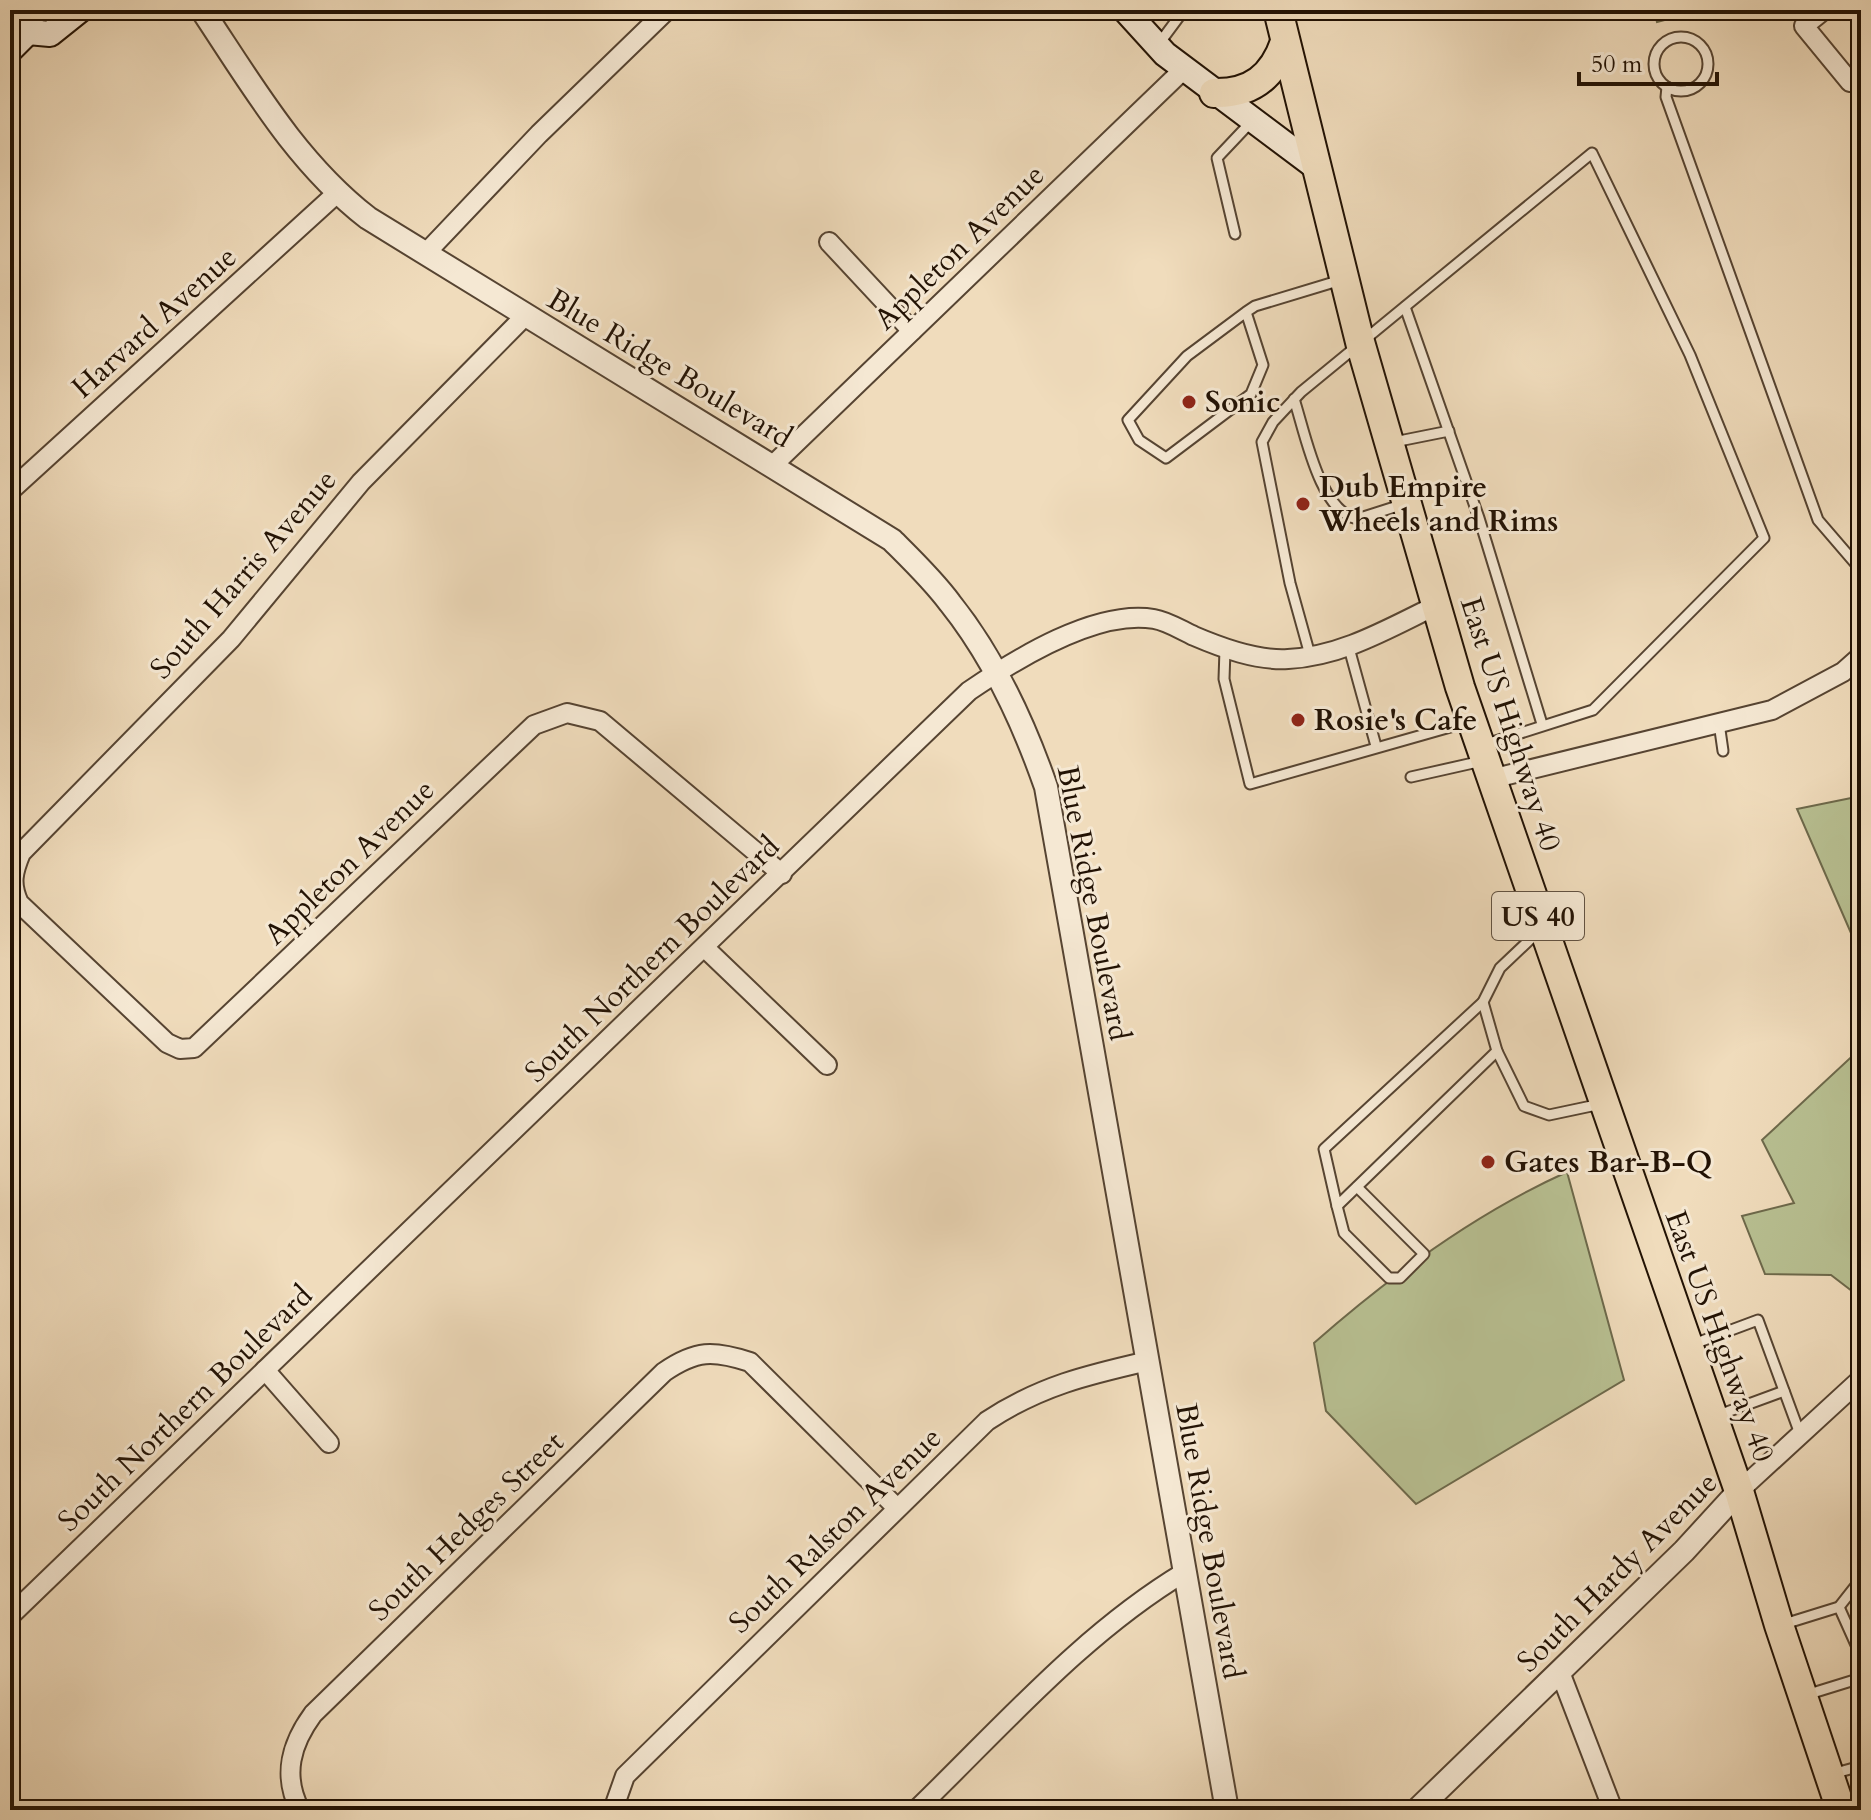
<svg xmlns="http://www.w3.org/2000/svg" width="1871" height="1820" viewBox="0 0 1871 1820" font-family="Cardo,serif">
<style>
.green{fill:#b8c092;stroke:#6d694b;stroke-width:2}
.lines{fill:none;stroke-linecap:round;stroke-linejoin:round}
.service-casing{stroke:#564432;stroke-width:13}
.minor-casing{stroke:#564432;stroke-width:22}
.tertiary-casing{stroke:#564432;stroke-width:26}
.secondary-casing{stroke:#221204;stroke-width:28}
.primary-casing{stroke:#221204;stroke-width:32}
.service{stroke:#f5e8d3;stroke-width:9}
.minor{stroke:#f5e8d3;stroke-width:18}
.tertiary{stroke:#f5e8d3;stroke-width:22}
.secondary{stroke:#f5e8d3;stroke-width:24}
.primary{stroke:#f0dcbc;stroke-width:28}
.poi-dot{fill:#8f2418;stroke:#f5e8d3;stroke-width:3}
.labels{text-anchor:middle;stroke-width:6;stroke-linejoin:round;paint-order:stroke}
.shield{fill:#f5e8d3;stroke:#615242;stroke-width:2}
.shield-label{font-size:28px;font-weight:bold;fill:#221204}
.street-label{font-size:30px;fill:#221204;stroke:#f5e8d3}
.poi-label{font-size:30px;font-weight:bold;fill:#221204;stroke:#f5e8d3;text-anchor:start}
</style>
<rect width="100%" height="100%" fill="#f0dcbc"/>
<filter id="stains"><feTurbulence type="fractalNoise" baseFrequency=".0025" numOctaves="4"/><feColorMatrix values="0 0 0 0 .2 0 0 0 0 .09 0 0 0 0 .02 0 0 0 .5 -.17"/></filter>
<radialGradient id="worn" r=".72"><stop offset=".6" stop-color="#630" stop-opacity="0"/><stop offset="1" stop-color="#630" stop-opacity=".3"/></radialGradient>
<g class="green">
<path d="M1654,10H1714L1708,16H1680L1657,22Z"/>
<path d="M1861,796V956L1797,809Z"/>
<path d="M1861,1048V1298L1831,1275L1765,1274L1742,1216L1794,1203L1762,1140Z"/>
<path d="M1567,1172L1624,1380L1416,1504L1326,1411L1314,1343C1389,1277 1476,1213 1567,1172Z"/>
</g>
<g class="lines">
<defs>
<g id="service">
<circle cx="1681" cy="64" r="27"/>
<path d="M1158,45L1184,10"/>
<path d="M1667,87L1666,97L1818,520L1861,570"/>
<path d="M1235,234L1217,158L1251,122"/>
<path d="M1405,307L1479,518L1542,724"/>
<path d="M1246,312L1263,365L1251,394L1166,458L1139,440L1128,420L1187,356L1246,312L1255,306L1341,280"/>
<path d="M1294,399C1305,432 1319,511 1357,519L1404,504"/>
<path d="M1394,442L1449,431"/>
<path d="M1349,648L1376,746"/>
<path d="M1225,650L1224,679L1250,784L1468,722"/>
<path d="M1310,655L1290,583L1262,442L1273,422L1301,392L1592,153L1690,355L1764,538L1593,710L1483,745"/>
<path d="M1719,723L1723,751"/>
<path d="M1411,777L1482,761"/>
<path d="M1483,1002L1497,1051L1524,1106L1549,1115L1601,1104"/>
<path d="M1497,1051L1337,1206L1324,1149L1483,1002L1500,968L1539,931"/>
<path d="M1337,1206L1344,1233L1389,1278H1400L1424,1254L1357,1187"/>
<path d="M1691,1345L1758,1320L1800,1434"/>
<path d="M1716,1416L1784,1391"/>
<path d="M1839,1607L1861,1656"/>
<path d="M1781,1625L1839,1607L1861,1579"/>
<path d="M1806,1695L1861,1678"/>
<path d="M1832,1774L1861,1766"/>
</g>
<g id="minor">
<path d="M1824,10L1804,26L1850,82L1861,83"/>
<path d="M829,242L912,331"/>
<path d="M425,254L539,134L667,10"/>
<path d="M526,315L361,482L231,639L21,853C13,872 10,884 19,903L167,1043L180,1049L194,1048L534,725L567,713L600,721L782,874"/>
<path d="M773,465L1184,69"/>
<path d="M10,491L336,194"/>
<path d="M1491,779L1772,710L1843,672L1861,656"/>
<path d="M705,948L827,1065"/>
<path d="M265,1370L329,1443"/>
<path d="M1739,1491L1861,1379"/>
<path d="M10,1616L969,691C1016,659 1096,609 1154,619C1167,621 1181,630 1194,636C1222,648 1257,661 1288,659C1343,656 1389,628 1437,605"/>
<path d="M1560,1672L1613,1810"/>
<path d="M300,1810C282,1775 291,1744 313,1714L664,1372C696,1350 713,1350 750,1362L897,1508"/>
<path d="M613,1810L625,1776L987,1421C1040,1386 1087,1375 1148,1361"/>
<path d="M916,1810C1001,1728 1083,1633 1185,1572"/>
</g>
<g id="tertiary">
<path d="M202,10C252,85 296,162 368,218L892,540C912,560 933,580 950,603C994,658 1023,721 1046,787L1227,1810"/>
<path d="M1417,1810L1684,1551L1739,1491"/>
</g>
<g id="secondary">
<path d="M1125,10L1165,54L1317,168"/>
<path d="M28,32L50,34L80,10"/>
<path d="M10,50L28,32L33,10"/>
</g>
<g id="primary">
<path d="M1278,10L1360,342L1460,687L1739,1491L1779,1625L1841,1810"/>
<path d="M1214,93C1251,94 1273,77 1285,42"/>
</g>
</defs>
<use href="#service" class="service-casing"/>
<use href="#minor" class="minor-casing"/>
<use href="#tertiary" class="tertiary-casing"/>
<use href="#secondary" class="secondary-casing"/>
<use href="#primary" class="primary-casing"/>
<use href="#service" class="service"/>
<use href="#minor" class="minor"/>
<use href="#tertiary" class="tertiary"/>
<use href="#secondary" class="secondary"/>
<use href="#primary" class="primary"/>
</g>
<g class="poi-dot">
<circle cx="1189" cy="402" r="8"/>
<circle cx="1303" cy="504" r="8"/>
<circle cx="1298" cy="720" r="8"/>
<circle cx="1488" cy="1162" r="8"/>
</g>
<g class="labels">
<rect class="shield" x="1492" y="892" width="92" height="48" rx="6"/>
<g class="shield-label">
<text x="1538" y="926">US 40</text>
</g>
<g class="street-label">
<text transform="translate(959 247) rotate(-44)" y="10">Appleton Avenue</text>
<text transform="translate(154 322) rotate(-42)" y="10">Harvard Avenue</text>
<text transform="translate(670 368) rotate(31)" y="10">Blue Ridge Boulevard</text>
<text transform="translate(243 574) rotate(-49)" y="10">South Harris Avenue</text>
<text transform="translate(1511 724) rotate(72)" y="10">East US Highway 40</text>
<text transform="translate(349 862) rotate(-44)" y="10">Appleton Avenue</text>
<text transform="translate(1094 903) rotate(79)" y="10">Blue Ridge Boulevard</text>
<text transform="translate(652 959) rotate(-44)" y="10">South Northern Boulevard</text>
<text transform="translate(1720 1336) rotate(70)" y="10">East US Highway 40</text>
<text transform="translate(185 1408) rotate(-44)" y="10">South Northern Boulevard</text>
<text transform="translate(466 1526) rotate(-44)" y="10">South Hedges Street</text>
<text transform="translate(835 1530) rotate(-44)" y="10">South Ralston Avenue</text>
<text transform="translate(1210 1541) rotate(80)" y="10">Blue Ridge Boulevard</text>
<text transform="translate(1617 1572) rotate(-45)" y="10">South Hardy Avenue</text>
</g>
<g class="poi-label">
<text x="1205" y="412">Sonic</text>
<text x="1319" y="497">Dub Empire<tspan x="1319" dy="34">Wheels and Rims</tspan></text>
<text x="1314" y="730">Rosie's Cafe</text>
<text x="1504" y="1172">Gates Bar-B-Q</text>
</g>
</g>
<rect width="1871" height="1820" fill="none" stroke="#f0dcbc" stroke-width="40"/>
<rect x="12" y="12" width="1847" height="1796" fill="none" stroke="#221204" stroke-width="4"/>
<rect x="20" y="20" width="1831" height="1780" fill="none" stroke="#221204" stroke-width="2"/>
<path d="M1579 72v12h138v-12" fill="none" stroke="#221204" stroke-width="4"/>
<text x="1591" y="72" font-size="24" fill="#221204" stroke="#f5e8d3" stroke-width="6" paint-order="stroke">50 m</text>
<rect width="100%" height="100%" filter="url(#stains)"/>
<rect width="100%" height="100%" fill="url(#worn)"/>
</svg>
